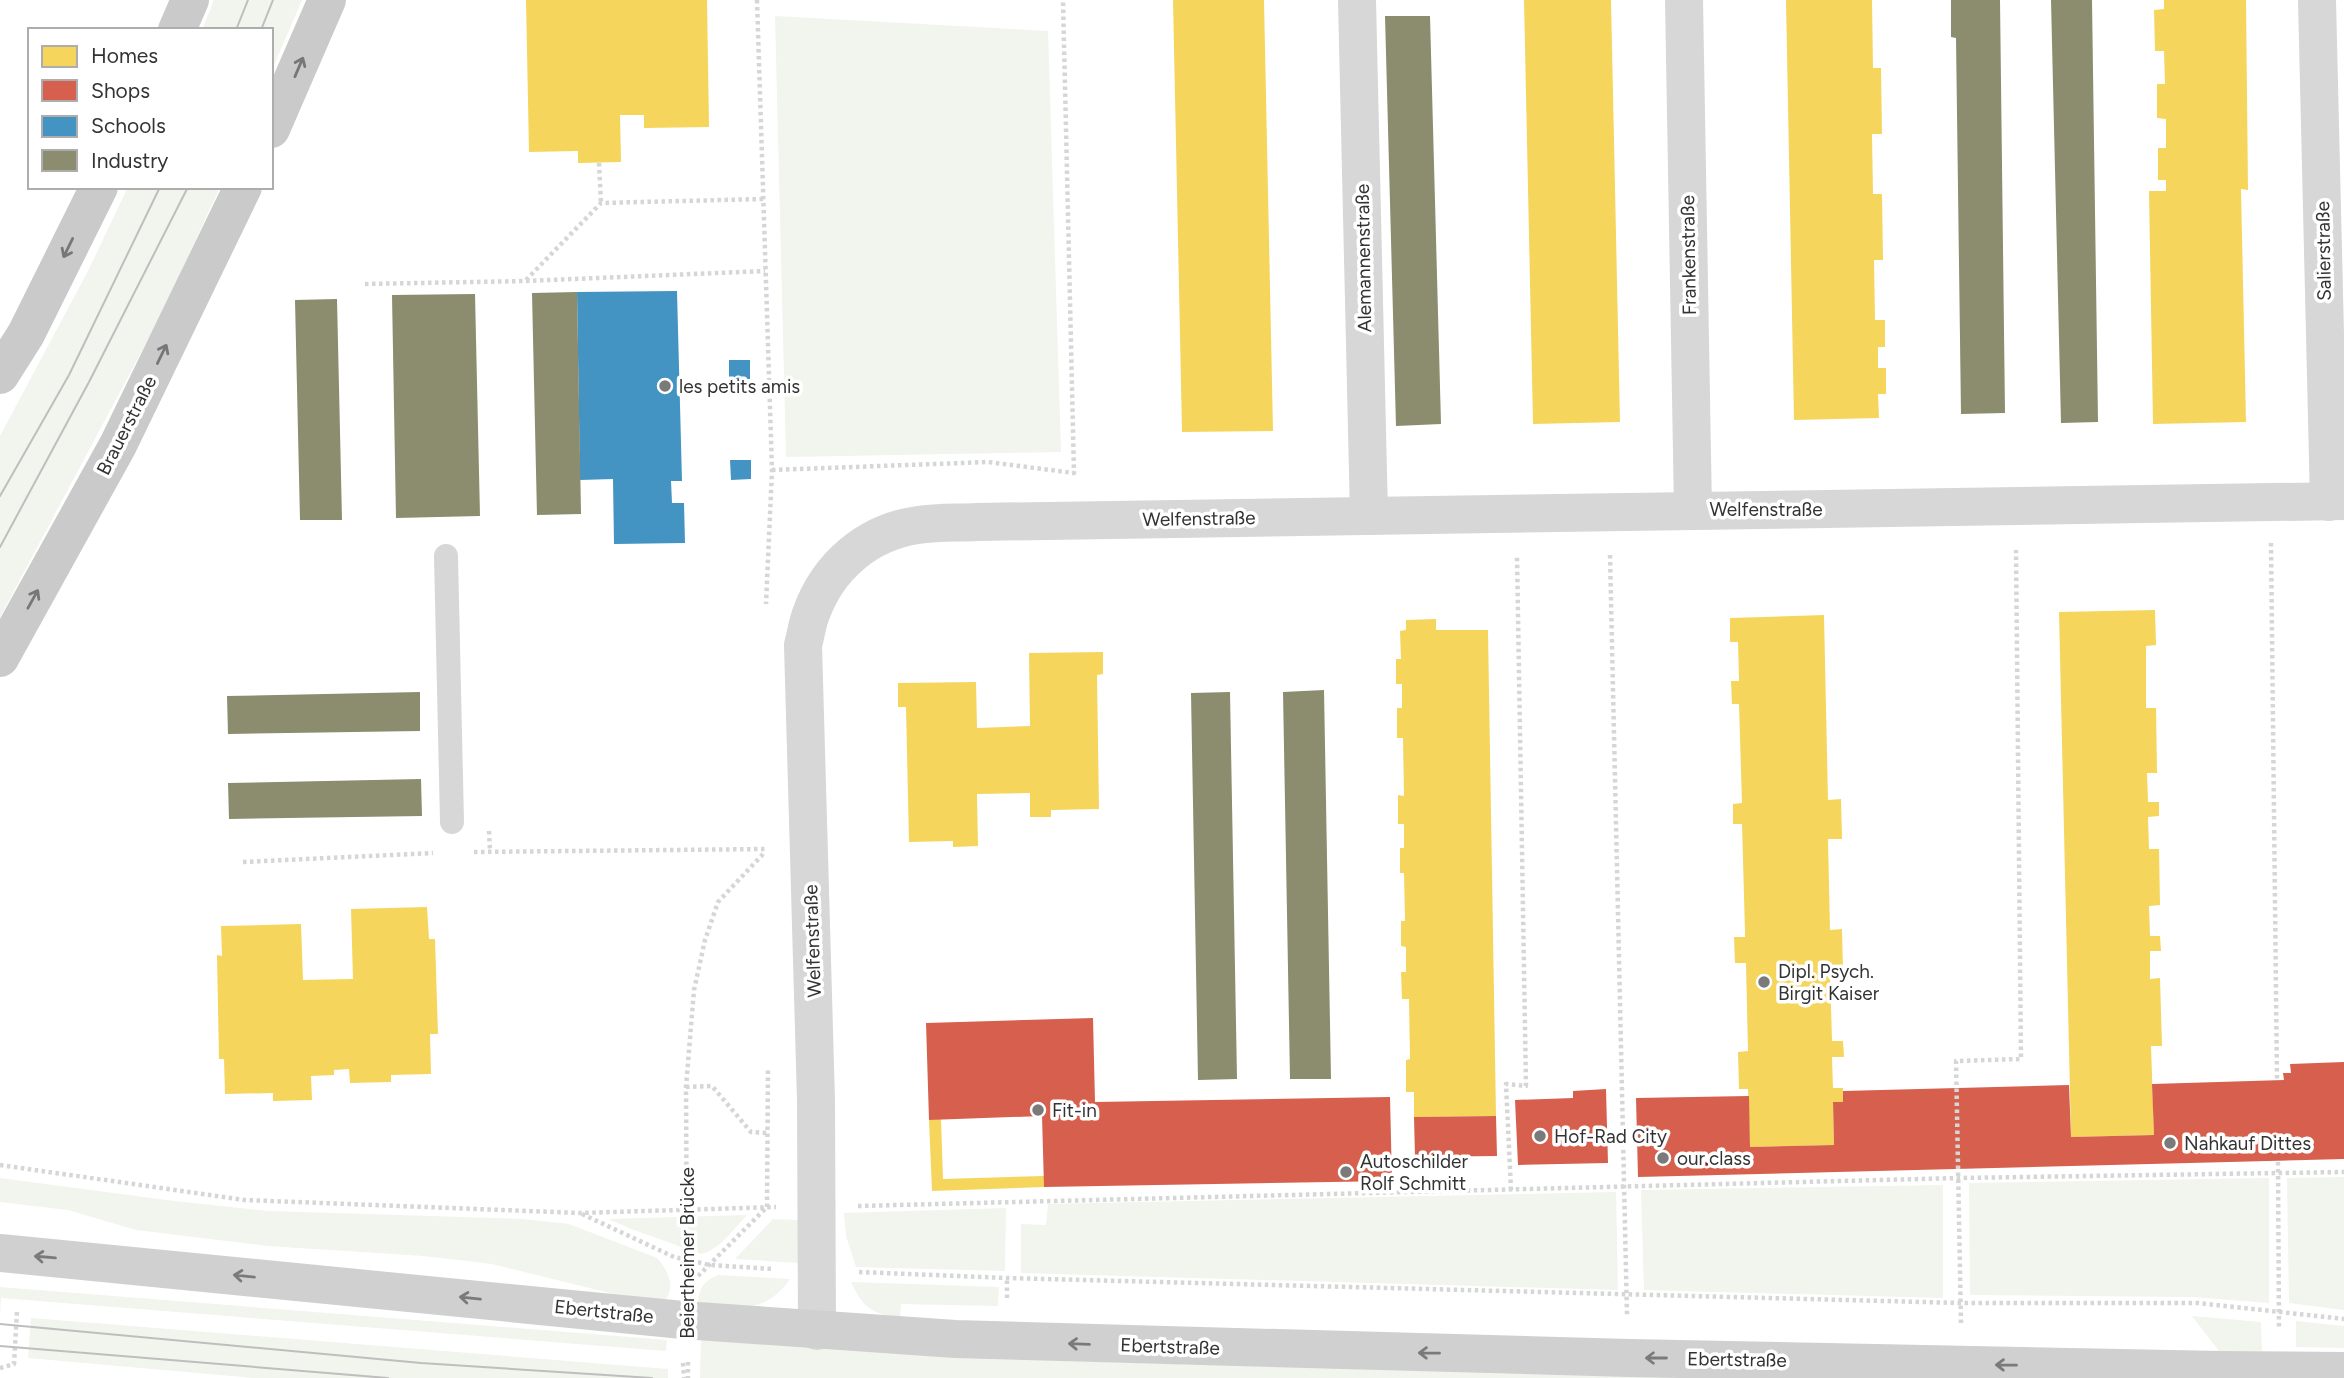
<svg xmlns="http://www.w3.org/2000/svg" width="2344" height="1378" viewBox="0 0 2344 1378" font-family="Figtree,sans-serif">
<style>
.green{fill:#f1f5ed}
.homes{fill:#f6d55c}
.shops{fill:#d6604d}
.schools{fill:#4393c3}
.industry{fill:#8c8c6e}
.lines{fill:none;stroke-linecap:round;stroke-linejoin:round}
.path{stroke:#d6d6d6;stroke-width:4.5;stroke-dasharray:3.5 3.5;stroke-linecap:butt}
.lane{stroke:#d7d7d7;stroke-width:24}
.street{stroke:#d7d7d7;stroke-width:38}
.secondary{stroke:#d0d0d0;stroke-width:38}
.primary{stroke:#cacaca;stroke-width:38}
.tram{stroke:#bebebe;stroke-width:2}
.oneway{stroke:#777}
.oneway2{stroke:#7a7a7a}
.poi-dot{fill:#7a7a7a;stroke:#fff;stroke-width:2.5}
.labels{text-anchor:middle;stroke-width:7;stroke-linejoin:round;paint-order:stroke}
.street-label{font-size:19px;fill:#333;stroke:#fff}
.poi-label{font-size:19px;fill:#333;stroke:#fff;text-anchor:start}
</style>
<rect width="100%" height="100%" fill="#fff"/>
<g class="green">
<path d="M214,0H302L271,72V30H202Z"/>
<path d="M775,16L1048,31L1061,452L786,457Z"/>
<path d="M128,187H220L162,313L0,617V436L88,271Z"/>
<path d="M2344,1177V1310L2289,1303L2287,1178Z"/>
<path d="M0,1178L174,1201L269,1211L523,1219L569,1224L657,1258C668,1270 676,1286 665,1301L614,1294L492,1264L424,1256L268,1246L136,1230L68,1210L0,1202Z"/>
<path d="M2269,1178V1303L2192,1297L1970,1295L1969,1183Z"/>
<path d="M1943,1185V1298L1644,1290L1641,1190Z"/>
<path d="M1616,1192L1618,1290L1021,1273V1224L1046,1225L1048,1204Z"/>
<path d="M1006,1208L1005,1271L856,1267L846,1236L844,1213Z"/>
<path d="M747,1215C733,1229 721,1249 701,1254L634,1230L608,1219Z"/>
<path d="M773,1219L799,1220V1263L735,1259Z"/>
<path d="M718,1275L790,1279C764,1316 737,1307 698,1303C699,1288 704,1281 718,1275Z"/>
<path d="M851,1282L999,1287L998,1306L901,1304L900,1318C871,1313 864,1309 851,1282Z"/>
<path d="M0,1287L667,1340L666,1351L1,1298L0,1315Z"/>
<path d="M2192,1316L2261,1322L2262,1351H2219Z"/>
<path d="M31,1318L668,1369V1378H254L28,1358Z"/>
<path d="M2296,1321L2344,1326V1348L2296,1347Z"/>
<path d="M701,1340L1061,1361L1728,1378H700Z"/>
</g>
<g class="homes">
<path d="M526,0H707L709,127L644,128V115H620L621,162L578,163V151L529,152Z"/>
<path d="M1173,0H1264L1273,431L1182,432Z"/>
<path d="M1524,0H1611L1620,422L1533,424Z"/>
<path d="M1786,0H1872L1873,68H1881L1882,134H1872L1873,194H1882L1883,260H1874L1875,320H1885V347H1878V368H1886V394H1878L1879,418L1794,420Z"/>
<path d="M2164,0H2246L2248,190L2241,189L2246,422L2153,424L2149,191H2166V180H2158V148H2166V119L2157,118V84H2165L2164,51H2155L2154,10L2164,9Z"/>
<path d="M2155,610L2156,645L2146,646V708H2156L2157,773H2147L2148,802H2159V816L2148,817L2149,849H2159L2160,905L2149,906L2150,936H2160L2161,951H2150V979L2160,978L2162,1046H2151L2154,1135L2071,1137L2059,612Z"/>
<path d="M1824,615L1828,800L1841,799L1842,839H1828L1830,930L1842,929L1843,970L1830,971L1832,1041H1843L1844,1057H1832L1833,1088H1843V1102H1833L1834,1145L1750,1147L1748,1089H1739L1738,1052L1748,1051L1746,963H1735L1734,937H1745V932L1742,824H1733V804L1742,803L1739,704H1732L1731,681H1739L1738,642H1730V618Z"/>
<path d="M1436,619V630H1488L1496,1116L1414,1117V1092H1406V1060L1410,1059L1409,999H1402L1401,972H1406V947L1401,946V921H1405L1404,873H1400V848H1404V824H1398V795L1404,796L1403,738H1397V708H1402V684H1396V659H1401L1400,631L1406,630V620Z"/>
<path d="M1103,652V674L1097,675L1099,809L1051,810V817H1030V793L977,794L978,846L953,847V841L909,842L906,707H898V683L976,682L977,728L1030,726L1029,653Z"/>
<path d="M427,907L429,939H435L438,1034H430L431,1074L391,1075V1082L350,1083L349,1069L334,1070V1075L311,1076L312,1100L273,1101V1093L225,1094L224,1059H219L217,955L222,956L221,926L301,924L303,980L353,979L351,909Z"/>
<path d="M941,1119L943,1179L1044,1176V1187L932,1191L929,1120Z"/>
</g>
<g class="shops">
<path d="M1093,1018L1095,1102L1390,1097L1392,1181L1044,1187L1042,1116L929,1120L926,1023Z"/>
<path d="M2344,1062V1159L1638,1177L1636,1098L1749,1096L1750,1147L1834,1145L1833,1102H1843V1091L2069,1085L2071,1137L2154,1135L2152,1084L2284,1080L2283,1073H2291L2290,1064Z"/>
<path d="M1606,1089L1608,1163L1518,1165L1515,1100L1573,1098V1091Z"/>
<path d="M1496,1116L1497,1156L1415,1157L1414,1117Z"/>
</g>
<g class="schools">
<path d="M677,291L682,481H671L672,503H684L685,543L614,544L613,479L580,480L577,292Z"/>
<rect x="729" y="360" width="21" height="19"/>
<path d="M730,460H751V479L731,480Z"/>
</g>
<g class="industry">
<path d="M1951,0H2000L2005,413L1961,414L1956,38L1951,37Z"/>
<path d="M2051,0H2092L2098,422L2061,423Z"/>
<path d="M1385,16H1430L1441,424L1396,426Z"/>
<path d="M577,292L581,514L537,515L532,293Z"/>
<path d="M475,294L480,516L396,518L392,295Z"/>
<path d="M337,299L342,520H300L295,300Z"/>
<path d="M1324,690L1331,1079H1290L1283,692Z"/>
<path d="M420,692V731L228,734L227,696Z"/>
<path d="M1230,692L1237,1079L1198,1080L1191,693Z"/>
<path d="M421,779L422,816L229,819L228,783Z"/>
</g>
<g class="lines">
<g class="path">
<path d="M757,0L772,470L766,604"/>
<path d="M599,163L601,203"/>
<path d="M526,280L601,203L763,199"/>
<path d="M365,284L525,281L765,271"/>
<path d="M772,470L988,462L1074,473L1063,0"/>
<path d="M2271,543L2277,1081"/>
<path d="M1610,555L1627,1316"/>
<path d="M489,831L490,851"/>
<path d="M474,852L766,849"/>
<path d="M243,862L433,853"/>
<path d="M686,1087L712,1086L751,1132L768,1133"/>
<path d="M2278,1162L2279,1328"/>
<path d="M0,1165L245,1200L580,1213L776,1207"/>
<path d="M1511,1190L1506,1084L1526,1086L1517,556"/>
<path d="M858,1206L1959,1178L2344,1172"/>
<path d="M767,1207L768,1068"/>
<path d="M582,1214L674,1257L710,1265L773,1269"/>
<path d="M859,1272L1007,1278L1960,1303H2198L2344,1319"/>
<path d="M698,1276L766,1208"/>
<path d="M687,1277L686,1087L694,990L705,940L718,902L765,852"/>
<path d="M1007,1298V1278"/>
<path d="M1961,1323L1956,1061L2021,1059L2016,550"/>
<path d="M688,1362V1378"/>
<path d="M683,1363L684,1378"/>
<path d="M0,1368L14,1364L17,1311"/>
</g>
<path class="lane" d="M446,556L452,822"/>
<g class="street">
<path d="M1357,0L1369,516"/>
<path d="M1684,0L1693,510"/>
<path d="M2317,0L2329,502"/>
<path d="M817,1331L816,1100L803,645C806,635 807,624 811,614C828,566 868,532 918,525C937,522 958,523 977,522L2344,501"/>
</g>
<path class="secondary" d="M0,1253L683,1320L955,1339L1629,1358L2221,1370L2344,1371"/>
<g class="primary">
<path d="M177,30L190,0"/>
<path d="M271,129L327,0"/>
<path d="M0,375L26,334L99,187"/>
<path d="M0,658L118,445L243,187"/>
</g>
<g class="tram">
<path d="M236,30L248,0"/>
<path d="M261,30L273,0"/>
<path d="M0,496L69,375L160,187"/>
<path d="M0,547L89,382L188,187"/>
<path d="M0,1324L421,1363L652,1378"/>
<path d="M0,1346L388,1378"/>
</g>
</g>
<defs><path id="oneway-shaft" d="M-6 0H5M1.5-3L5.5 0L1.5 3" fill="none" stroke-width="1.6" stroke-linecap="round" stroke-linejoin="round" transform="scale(1.75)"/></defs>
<g class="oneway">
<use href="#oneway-shaft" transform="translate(299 67) rotate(-67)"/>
<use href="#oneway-shaft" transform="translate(68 248) rotate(116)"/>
<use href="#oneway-shaft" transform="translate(162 354) rotate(-64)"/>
<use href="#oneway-shaft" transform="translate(33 599) rotate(-61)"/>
</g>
<g class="oneway2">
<use href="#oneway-shaft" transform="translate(45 1257) rotate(-175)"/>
<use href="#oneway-shaft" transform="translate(244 1276) rotate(-174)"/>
<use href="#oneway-shaft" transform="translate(470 1298) rotate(-174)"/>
<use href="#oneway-shaft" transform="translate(1079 1344) rotate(-178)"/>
<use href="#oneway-shaft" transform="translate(1429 1353) rotate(-179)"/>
<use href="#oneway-shaft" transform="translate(1656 1358) rotate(-180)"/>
<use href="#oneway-shaft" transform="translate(2006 1365) rotate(-179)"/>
</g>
<g class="poi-dot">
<circle cx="665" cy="386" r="7"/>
<circle cx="1764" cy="982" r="7"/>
<circle cx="1038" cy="1110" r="7"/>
<circle cx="1540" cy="1136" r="7"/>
<circle cx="2170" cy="1143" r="7"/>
<circle cx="1663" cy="1158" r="7"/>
<circle cx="1346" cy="1172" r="7"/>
</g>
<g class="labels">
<g class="street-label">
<text transform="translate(2323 251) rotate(-91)" y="7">Salierstraße</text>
<text transform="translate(1688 255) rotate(-91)" y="7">Frankenstraße</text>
<text transform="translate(1363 258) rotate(-91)" y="7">Alemannenstraße</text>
<text transform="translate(126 425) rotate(-63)" y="7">Brauerstraße</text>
<text x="1766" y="516">Welfenstraße</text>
<text transform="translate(1199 518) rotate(-1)" y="7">Welfenstraße</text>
<text transform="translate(812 941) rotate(-92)" y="7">Welfenstraße</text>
<text transform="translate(687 1253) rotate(-90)" y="7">Beiertheimer Brücke</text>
<text transform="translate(604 1311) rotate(6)" y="7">Ebertstraße</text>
<text transform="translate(1170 1346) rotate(2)" y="7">Ebertstraße</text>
<text transform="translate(1737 1359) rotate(1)" y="7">Ebertstraße</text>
</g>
<g class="poi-label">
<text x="679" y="393">les petits amis</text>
<text x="1778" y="978">Dipl. Psych.<tspan x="1778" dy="22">Birgit Kaiser</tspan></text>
<text x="1052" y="1117">Fit-in</text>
<text x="1554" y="1143">Hof-Rad City</text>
<text x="2184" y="1150">Nahkauf Dittes</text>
<text x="1677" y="1165">our.class</text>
<text x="1360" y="1168">Autoschilder<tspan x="1360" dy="22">Rolf Schmitt</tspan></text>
</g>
</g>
<rect x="28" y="28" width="245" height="161" fill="#ffffff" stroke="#adadad" stroke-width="2"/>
<rect x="42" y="46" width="35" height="21" fill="#f6d55c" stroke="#adadad" stroke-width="2"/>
<text x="91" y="63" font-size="21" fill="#333333">Homes</text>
<rect x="42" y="80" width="35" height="21" fill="#d6604d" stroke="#adadad" stroke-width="2"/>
<text x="91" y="98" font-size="21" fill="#333333">Shops</text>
<rect x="42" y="116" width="35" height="21" fill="#4393c3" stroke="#adadad" stroke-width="2"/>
<text x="91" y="133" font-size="21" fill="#333333">Schools</text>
<rect x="42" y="150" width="35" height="21" fill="#8c8c6e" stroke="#adadad" stroke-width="2"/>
<text x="91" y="168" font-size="21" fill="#333333">Industry</text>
</svg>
